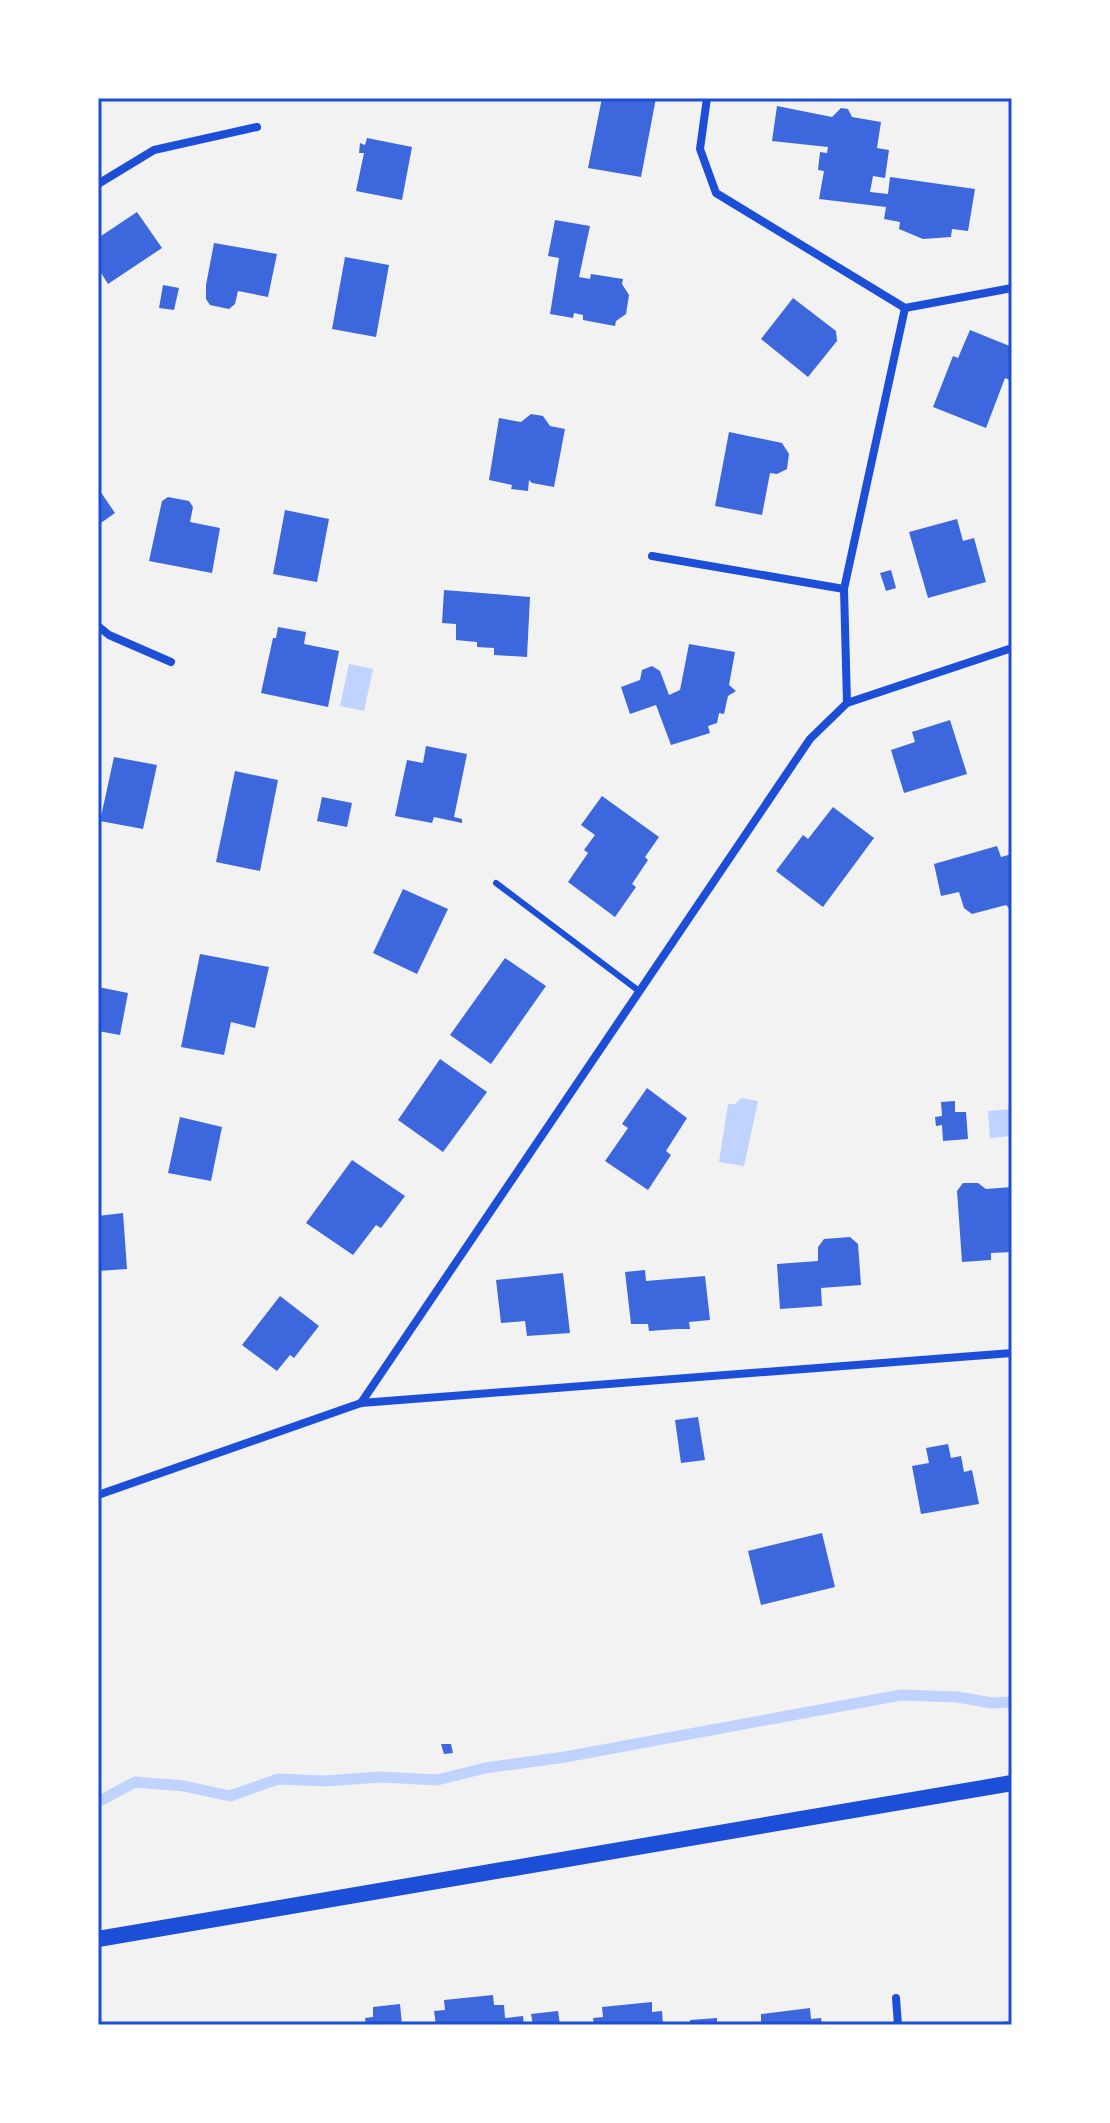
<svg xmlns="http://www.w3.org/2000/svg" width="1110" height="2123" viewBox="0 0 1110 2123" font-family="'IBM Plex Sans',sans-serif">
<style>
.water{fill:#bfd3fe}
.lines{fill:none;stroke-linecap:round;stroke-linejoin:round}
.stream{stroke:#bfd3fe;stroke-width:11}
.building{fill:#3d67dc}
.service{stroke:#1d4ed8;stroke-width:6}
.minor{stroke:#1d4ed8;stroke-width:8}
.secondary{stroke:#1d4ed8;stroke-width:16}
.neatline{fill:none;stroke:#1d4ed8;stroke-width:3}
</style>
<rect width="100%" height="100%" fill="#f2f2f2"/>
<g class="water">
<path d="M349,664L373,669L364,711L340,706Z"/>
<path d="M741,1098L758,1101L744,1166L719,1162L728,1104H735Z"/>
<path d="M1012,1109V1136L990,1138L988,1111Z"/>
</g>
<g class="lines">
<path class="stream" d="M98,1802L135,1782L184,1786L230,1796L278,1779L325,1781L381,1777L437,1780L485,1768L565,1757L901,1695L957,1697L992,1703L1012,1702"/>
</g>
<g class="building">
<path d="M602,98H656L641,177L588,168Z"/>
<path d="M777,106L832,117L841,108L848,109L852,117L881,122L877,148L889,150L885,178L873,176L870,192L888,194L890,177L975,189L968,231L952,229L951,237L923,239L899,229L900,222L884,219L886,207L819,199L824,171L818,170L820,152L827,153L828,147L772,141Z"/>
<path d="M367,138L412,147L402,200L356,191L364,153H359L360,143L365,145Z"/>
<path d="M137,212L162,248L108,284L98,268V238Z"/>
<path d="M555,220L590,226L579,277L590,279L591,274L623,279L622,284L629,295L626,314L616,321L615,326L583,320V315L574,313L573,318L550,314L559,258L548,256Z"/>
<path d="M214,243L277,254L268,297L238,291L235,304L229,309L210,305L206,299V285Z"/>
<path d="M345,257L389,265L376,337L332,329Z"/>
<path d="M163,285L179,288L174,310L159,308Z"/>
<path d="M793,298L836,331L837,341L808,377L761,339Z"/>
<path d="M970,330L1012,347V381L1005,378L986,428L933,407L953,356L958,358Z"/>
<path d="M531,414L543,416L550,426L565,429L554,487L532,483L529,480L528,491L511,489L512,485L489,480L499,418L521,422Z"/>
<path d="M729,432L782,443L789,454L787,469L777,474L770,473L762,515L715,506Z"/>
<path d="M98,488L115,513L98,525Z"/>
<path d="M168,497L189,501L193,507L190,522L220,528L212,573L149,561L162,501Z"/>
<path d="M285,510L329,519L317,582L273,574Z"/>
<path d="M957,519L963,541L974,538L986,582L928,598L909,532Z"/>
<path d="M891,570L896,588L886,591L880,573Z"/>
<path d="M444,590L530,597L527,657L494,655V648L477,647V642L456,640V624L442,623Z"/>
<path d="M278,627L306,632L304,644L339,651L328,707L261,693L273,638H276Z"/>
<path d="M689,644L735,652L729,685L736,691L728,696L724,714L719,713L717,723L708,726L710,733L671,745L656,705L630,714L621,687L640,680L642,670L652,666L660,671L669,695L680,690Z"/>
<path d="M950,720L967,774L904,793L891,750L915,742L912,732Z"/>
<path d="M426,746L467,754L454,817L462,819V823L434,817L432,823L395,816L407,760L423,763Z"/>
<path d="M114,757L157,765L143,829L100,821Z"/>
<path d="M235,771L278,780L260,871L216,862Z"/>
<path d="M602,796L659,837L645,857L648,860L632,884L636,887L615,917L568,882L588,853L584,850L595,835L581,825Z"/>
<path d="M322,797L352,803L347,827L317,821Z"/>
<path d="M833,807L874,838L823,907L776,871L803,835L808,839Z"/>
<path d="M997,846L1001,857L1012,854V911L1006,905L972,914L964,908L959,892L941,896L934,864Z"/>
<path d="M403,889L448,909L417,974L373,953Z"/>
<path d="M200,954L269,967L255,1028L231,1022L224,1055L181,1047Z"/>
<path d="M505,958L546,986L491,1064L450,1035Z"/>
<path d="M98,987L128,993L120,1035L98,1031Z"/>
<path d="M440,1059L487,1092L443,1152L398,1120Z"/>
<path d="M647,1088L687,1118L666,1151L671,1155L648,1190L605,1161L628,1128L622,1124Z"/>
<path d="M955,1101V1112H966L968,1139L943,1141L942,1125L936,1126L935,1117L942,1116L941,1102Z"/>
<path d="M180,1117L222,1127L211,1181L168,1173Z"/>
<path d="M352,1160L405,1196L381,1228L376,1225L353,1255L306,1223Z"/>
<path d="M963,1183H978L986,1189L1012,1187V1252L991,1253V1260L962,1262L957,1191Z"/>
<path d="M123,1213L127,1269L98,1271V1216Z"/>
<path d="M850,1237L858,1244L861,1285L821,1288L822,1306L780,1309L777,1264L818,1261V1247L824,1239Z"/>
<path d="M645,1270L646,1281L705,1276L710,1320L689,1322L690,1329H677L649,1331L648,1324H631L625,1272Z"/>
<path d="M563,1273L570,1333L527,1336L525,1321L501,1323L496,1280Z"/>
<path d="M280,1296L319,1326L294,1358L290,1355L277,1371L242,1345Z"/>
<path d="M698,1417L705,1460L681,1463L675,1420Z"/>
<path d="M948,1444L951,1458L961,1456L964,1472L972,1470L979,1504L921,1514L912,1466L929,1463L926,1448Z"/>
<path d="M822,1533L835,1587L761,1605L748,1551Z"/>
<path d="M441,1744H451L453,1753L444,1754Z"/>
<path d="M493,1995L494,2005H504L505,2018L523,2016L524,2025H436L434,2011L445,2010L444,2000Z"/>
<path d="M652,2002V2012L662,2011L663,2025H594L593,2018L603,2017L602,2007Z"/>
<path d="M400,2004L402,2025H366L365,2018L373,2017V2007Z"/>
<path d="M810,2008L811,2019L821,2018L822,2025H761V2014Z"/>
<path d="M558,2011L560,2025H533L531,2014Z"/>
<path d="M717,2018V2025H690V2020Z"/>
<path d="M1012,2021V2025H991V2023Z"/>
</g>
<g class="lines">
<path class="service" d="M496,883L639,991"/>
<g class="minor">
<path d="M707,98L700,149L716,193L905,308L1012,288"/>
<path d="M98,184L154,150L257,127"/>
<path d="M652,556L844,589"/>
<path d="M98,626L109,635L171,662"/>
<path d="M847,703L844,589L905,308"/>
<path d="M361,1403L810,739L847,703L1012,648"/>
<path d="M98,1495L361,1403L1012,1353"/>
<path d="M896,1998L898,2025"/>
</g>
<path class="secondary" d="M98,1939L1012,1783"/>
</g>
<rect width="1110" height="2123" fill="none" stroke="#ffffff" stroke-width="200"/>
<rect x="100" y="100" width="910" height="1923" class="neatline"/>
</svg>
